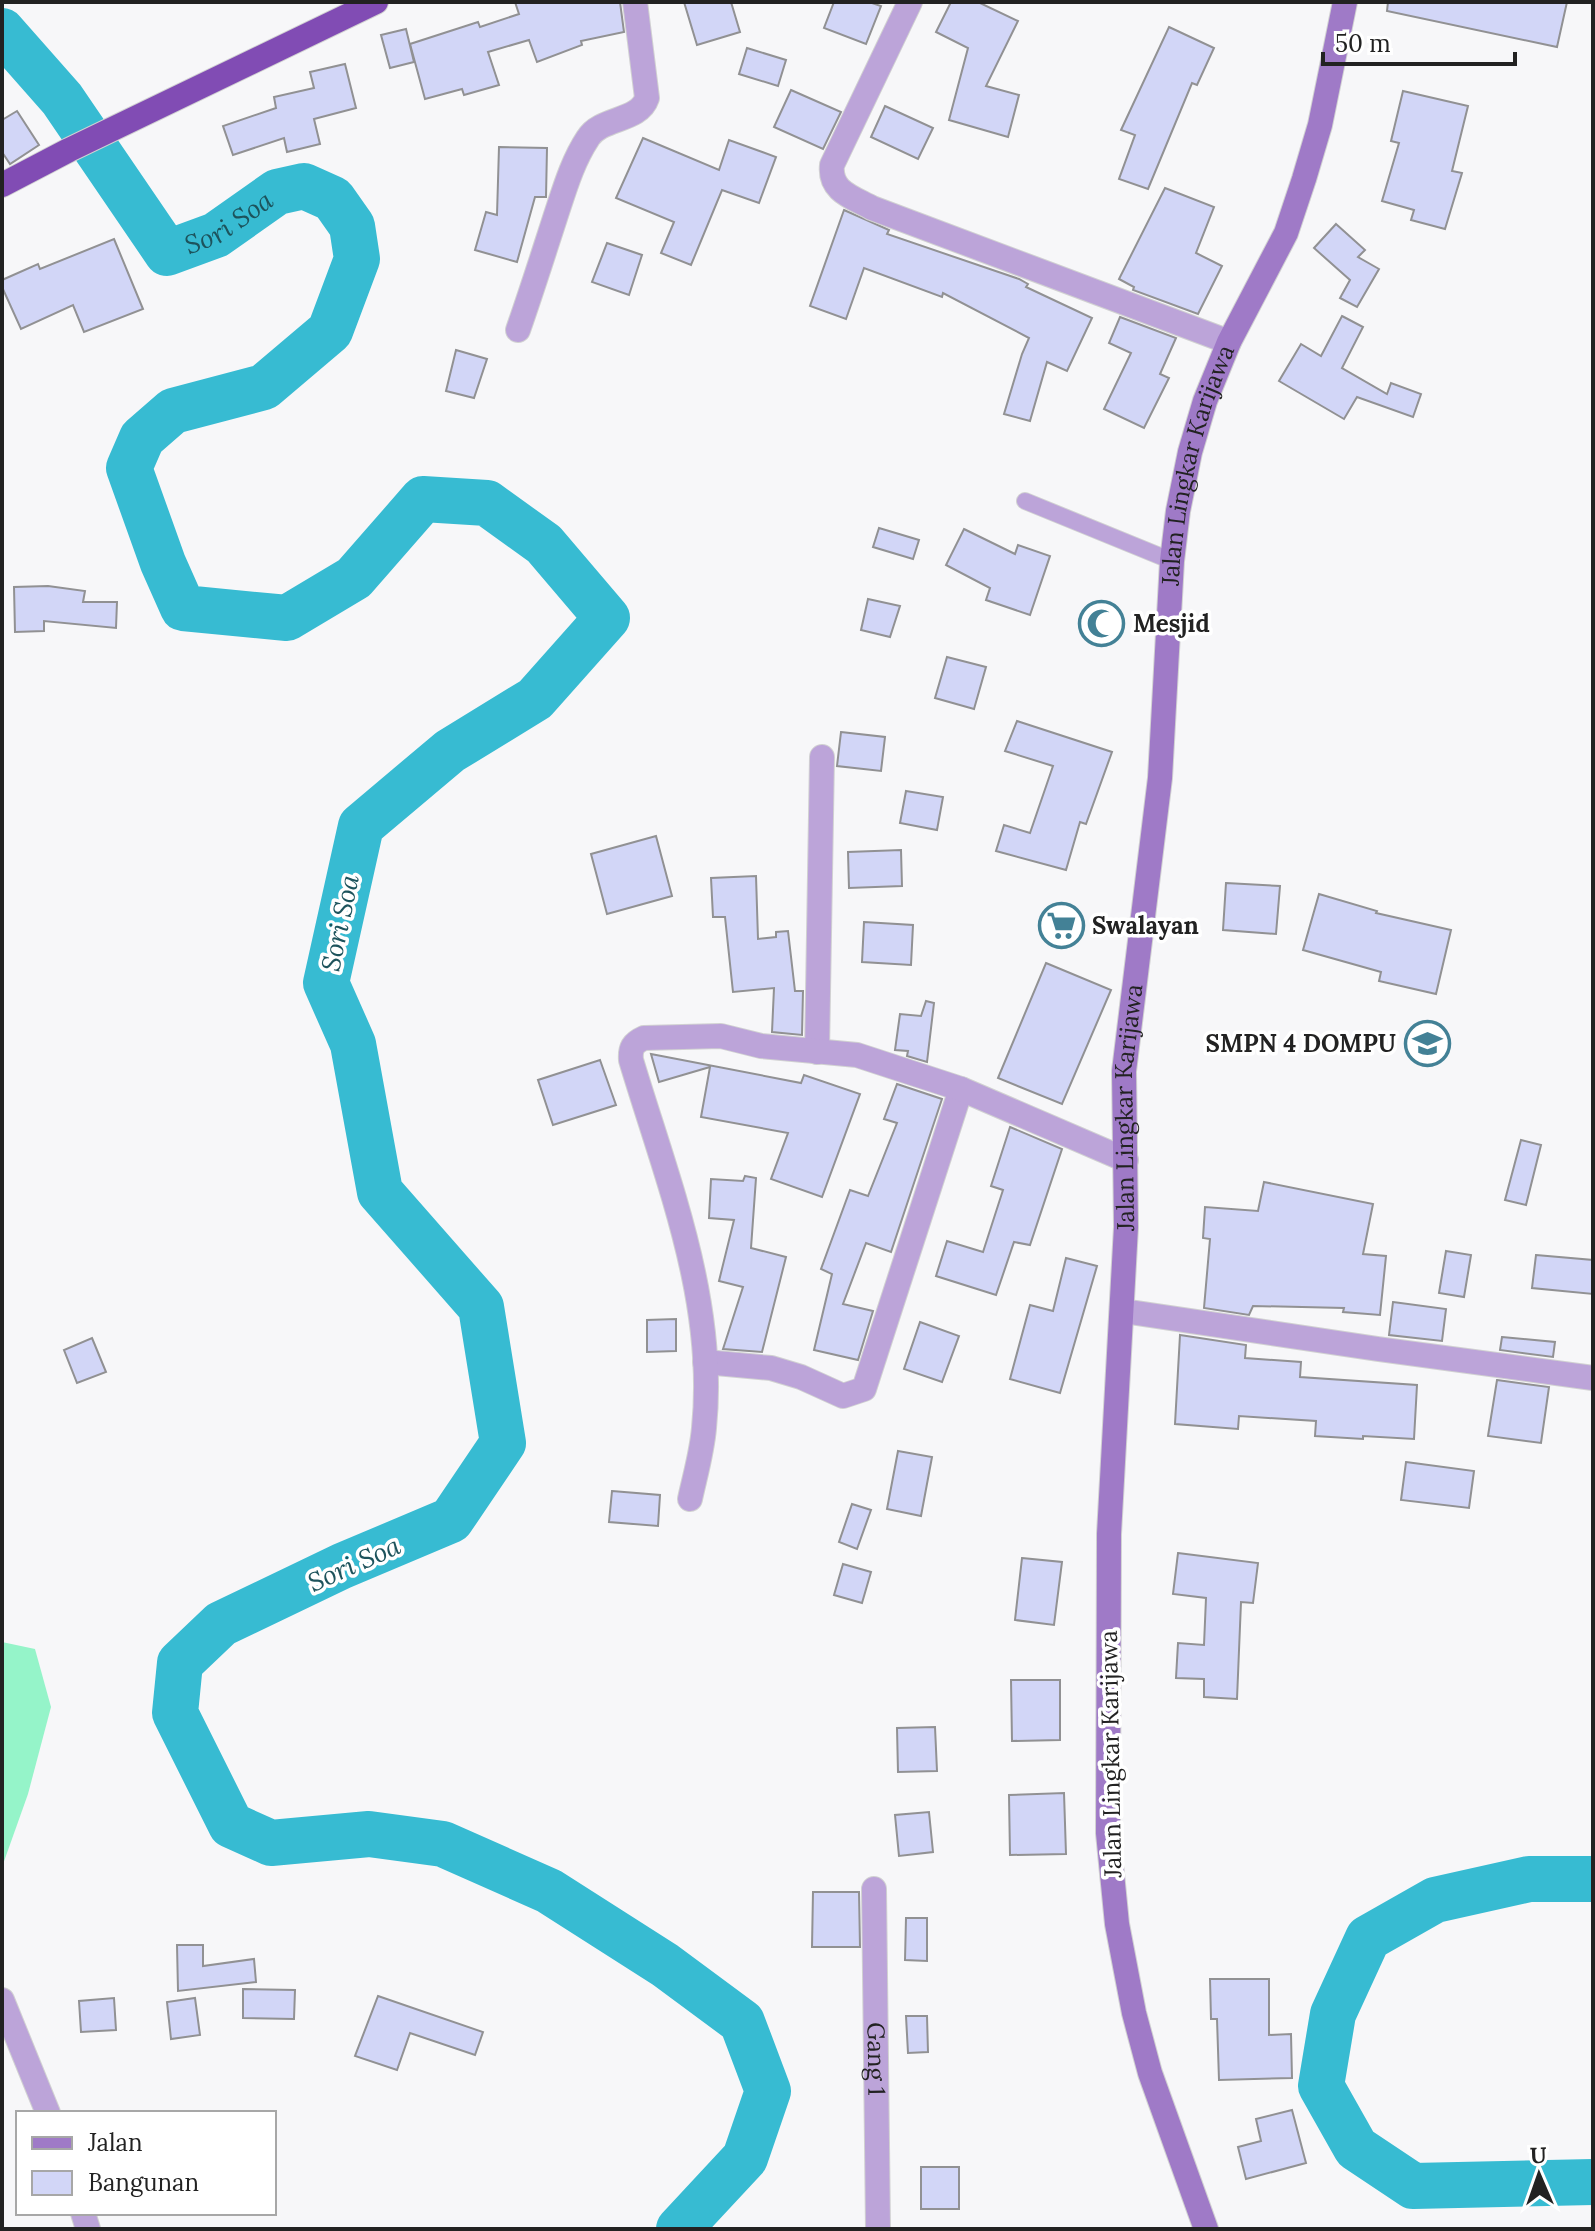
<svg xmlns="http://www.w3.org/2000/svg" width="1595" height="2231" viewBox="0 0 1595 2231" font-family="Lora,serif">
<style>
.green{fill:#95f4c9}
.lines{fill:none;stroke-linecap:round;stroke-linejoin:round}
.river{stroke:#37bbd2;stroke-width:46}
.building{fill:#d2d6f7;stroke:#919193;stroke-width:2}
.service-casing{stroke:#d1d1d2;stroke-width:18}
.minor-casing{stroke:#d1d1d2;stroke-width:26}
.secondary-casing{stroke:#d1d1d2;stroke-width:26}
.trunk-casing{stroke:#d1d1d2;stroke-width:26}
.service{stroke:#bca4d9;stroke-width:16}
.minor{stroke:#bca4d9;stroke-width:24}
.secondary{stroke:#9f7ac7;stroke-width:24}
.trunk{stroke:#814cb4;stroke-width:24}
.labels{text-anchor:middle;stroke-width:7;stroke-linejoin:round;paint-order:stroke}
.street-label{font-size:24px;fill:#222;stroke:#fff}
.poi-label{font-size:24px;font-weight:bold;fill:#222;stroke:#fff;text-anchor:start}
.water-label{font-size:26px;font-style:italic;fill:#1d535c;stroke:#fff}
</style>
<rect width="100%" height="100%" fill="#f7f7f9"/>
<path class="green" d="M2,1642L35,1649L51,1707L28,1794L2,1867Z"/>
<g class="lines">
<g class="river">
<path id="s1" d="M2,31L62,99L167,253L216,235L277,192L304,186L333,199L352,226L357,259L330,331L264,387L173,411L142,438L129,468L163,563L183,608L287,618L354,578L423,499L487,503L544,544L607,618L535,699L450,751L361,826L326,983L353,1044L380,1192L481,1307L503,1443L451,1520L342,1566L221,1624L180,1663L175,1713L231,1825L271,1843L369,1834L443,1844L549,1891L665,1965L742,2022L768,2091L745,2158L679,2229"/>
<path d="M1593,1879H1529L1435,1900L1368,1938L1333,2014L1321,2086L1356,2148L1413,2186L1593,2182"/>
</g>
</g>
<g class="building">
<path d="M515,2H620L624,32L581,41L582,45L537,62L529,40L488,52L499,85L464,95L462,89L425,99L410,44L478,22L480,27L519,14Z"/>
<path d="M684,2H731L740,32L697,45Z"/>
<path d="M834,2H869L881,6L866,44L824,28Z"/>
<path d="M951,2H978L1018,21L986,86L1019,95L1008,137L949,120L968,48L936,32Z"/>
<path d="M1388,2H1567L1557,47L1387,11Z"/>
<path d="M1169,27L1214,48L1197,85L1192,83L1148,189L1119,179L1135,135L1121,130Z"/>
<path d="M406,29L414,62L390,68L381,35Z"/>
<path d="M747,48L786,60L778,86L739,74Z"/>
<path d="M345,64L356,108L314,119L320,144L287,152L284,138L233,155L223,126L276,108L274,97L314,88L310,72Z"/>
<path d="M791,90L841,112L823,149L774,127Z"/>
<path d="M1403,91L1468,106L1452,171L1462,173L1445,229L1411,220L1414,210L1382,201L1399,143L1391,141Z"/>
<path d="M885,106L933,128L918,159L871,137Z"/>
<path d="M17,111L39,145L10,164L2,152V120Z"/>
<path d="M643,138L719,170L729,140L776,157L759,203L722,190L691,265L661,253L674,222L616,198Z"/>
<path d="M499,147L547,148L546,197H535L517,262L475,250L486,212L497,215Z"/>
<path d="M1165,188L1214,207L1196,253L1222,266L1198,314L1133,290L1134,287L1119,279Z"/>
<path d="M844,210L889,230L887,234L1019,279L1028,284L1026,287L1092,318L1067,371L1047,362L1030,421L1004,414L1022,354L1029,338L943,293L942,297L864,268L846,319L810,306Z"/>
<path d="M1336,224L1365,250L1358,257L1379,269L1357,307L1340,298L1350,280L1314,248Z"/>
<path d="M114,239L143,309L84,332L73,305L21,329L2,287V280L38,264L40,269Z"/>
<path d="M607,243L642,255L629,295L592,282Z"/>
<path d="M1342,316L1363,327L1342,368L1387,394L1391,383L1421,394L1413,417L1357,397L1344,419L1279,381L1301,344L1321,356Z"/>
<path d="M1120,317L1176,338L1160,374L1169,378L1144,428L1104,409L1131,353L1109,343Z"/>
<path d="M456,350L487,359L474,398L446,391Z"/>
<path d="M879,528L919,540L913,559L873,547Z"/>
<path d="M964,529L1015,554L1018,545L1050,556L1030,615L986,600L990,588L946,565Z"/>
<path d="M48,586L85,591L83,602H117L116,628L44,621V631L15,632L14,587Z"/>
<path d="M868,599L900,606L890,637L861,630Z"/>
<path d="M947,657L986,667L974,709L935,698Z"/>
<path d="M1017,721L1112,752L1086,824L1080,822L1066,870L996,851L1004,825L1030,833L1053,766L1005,751Z"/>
<path d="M841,732L885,737L881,771L837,766Z"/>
<path d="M906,791L943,797L937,830L900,823Z"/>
<path d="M656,836L672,896L607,914L591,854Z"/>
<path d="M901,850L902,886L849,888L848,852Z"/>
<path d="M756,876L758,939L776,937V932L788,931L795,991H803L802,1035L772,1032L774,988L733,992L725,917H713L711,878Z"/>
<path d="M1226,883L1280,886L1276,934L1223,930Z"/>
<path d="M1319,894L1377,911L1376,913L1451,930L1436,994L1379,981L1381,972L1303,950Z"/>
<path d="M864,922L913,925L911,965L862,962Z"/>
<path d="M1046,963L1111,990L1062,1104L998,1078Z"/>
<path d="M926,1001L934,1003L927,1062L907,1056L908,1051L895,1050L900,1014L921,1016Z"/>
<path d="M651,1054L801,1083L804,1075L860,1094L822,1197L771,1179L788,1133L701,1117L710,1067L659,1082Z"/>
<path d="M600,1060L616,1105L553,1125L538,1080Z"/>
<path d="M897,1084L942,1099L891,1252L866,1243L843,1304L873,1311L858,1360L814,1350L832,1274L821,1269L850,1190L868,1196L897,1123L884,1119Z"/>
<path d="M1010,1127L1062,1149L1030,1245L1014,1242L996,1295L936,1276L947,1241L983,1252L1003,1190L991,1186Z"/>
<path d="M1521,1140L1541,1145L1526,1205L1505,1200Z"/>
<path d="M745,1176L756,1178L751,1248L786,1257L762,1352L723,1349L743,1287L719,1281L734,1220L709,1218L711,1179L743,1181Z"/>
<path d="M1264,1182L1373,1204L1363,1254L1386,1256L1380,1315L1343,1312L1344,1308L1253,1306L1249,1315L1204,1308L1210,1239L1203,1238L1205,1207L1258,1211Z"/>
<path d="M1446,1251L1471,1255L1464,1297L1439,1293Z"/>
<path d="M1536,1255L1593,1260V1294L1532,1288Z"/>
<path d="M1066,1258L1097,1266L1060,1393L1010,1379L1030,1305L1053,1311Z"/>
<path d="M1393,1302L1446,1309L1442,1341L1389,1335Z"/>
<path d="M676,1319V1351L647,1352V1320Z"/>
<path d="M920,1322L959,1336L942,1382L904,1369Z"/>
<path d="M1180,1335L1246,1345L1245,1358L1301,1362L1300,1377L1417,1385L1414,1439L1363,1436V1439L1315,1436L1316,1421L1239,1416L1238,1429L1175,1424Z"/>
<path d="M1502,1337L1555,1342L1553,1357L1500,1350Z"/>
<path d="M92,1338L106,1372L77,1383L64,1350Z"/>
<path d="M1497,1380L1549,1387L1541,1443L1488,1436Z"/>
<path d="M898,1451L932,1457L921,1516L887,1509Z"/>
<path d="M1406,1462L1474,1471L1469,1508L1401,1500Z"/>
<path d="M612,1491L660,1495L658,1526L609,1522Z"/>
<path d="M852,1504L871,1510L857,1549L839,1542Z"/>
<path d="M1178,1553L1258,1563L1253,1603L1241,1602L1237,1699L1204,1697V1679L1176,1678L1178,1643L1204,1645L1206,1598L1173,1594Z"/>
<path d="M1022,1558L1062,1562L1054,1625L1015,1620Z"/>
<path d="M843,1564L871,1572L862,1603L834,1595Z"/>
<path d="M1011,1680H1060V1740L1012,1741Z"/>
<path d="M935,1727L937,1771L898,1772L897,1728Z"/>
<path d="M1064,1793L1066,1854L1010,1855L1009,1795Z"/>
<path d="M929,1812L933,1852L899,1856L895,1815Z"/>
<path d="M813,1892H859L860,1947H812Z"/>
<path d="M906,1918H927V1961L905,1960Z"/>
<path d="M177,1945H203V1966L254,1959L256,1982L178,1991Z"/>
<path d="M1210,1979H1269V2035L1291,2034L1292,2078L1219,2080L1217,2019H1211Z"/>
<path d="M243,1989L295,1990L294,2019L243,2018Z"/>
<path d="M378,1996L483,2032L475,2055L410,2033L397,2070L355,2056Z"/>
<path d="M114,1998L116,2030L81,2032L79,2001Z"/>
<path d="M195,1998L200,2035L171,2039L167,2002Z"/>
<path d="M906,2016H927L928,2052L908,2053Z"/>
<path d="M1292,2110L1306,2163L1246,2179L1238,2147L1261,2141L1256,2119Z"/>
<rect x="921" y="2167" width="38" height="42"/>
</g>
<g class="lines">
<defs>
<path id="service" d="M1025,501L1172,561"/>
<g id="minor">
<path d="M910,2L832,165C829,191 852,197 872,208L1229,342"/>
<path d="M518,330C531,293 543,255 555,218C564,191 572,162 588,138C601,117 639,122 647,98L635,2"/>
<path d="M817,1052L822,757"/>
<path d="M1123,1311L1378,1349L1593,1378"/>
<path d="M705,1362L771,1368L801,1377L843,1396L864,1389L961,1089"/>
<path d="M690,1499C695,1476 702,1452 704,1428C717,1301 667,1180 631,1060C630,1048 633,1043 644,1038L721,1036L761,1046L857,1055L961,1089L1126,1160"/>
<path id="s2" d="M874,1889L878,2229"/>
<path d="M2,2000L48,2113"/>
<path d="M83,2213L88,2229"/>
</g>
<g id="secondary">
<path id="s3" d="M1206,2229L1150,2073L1134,2013L1117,1924L1108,1833L1109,1534L1126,1227L1124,1071L1160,778L1172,561L1178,511L1190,452L1205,401L1229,342L1286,233L1304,179L1320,125L1345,2"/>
</g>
<path id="trunk" d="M2,185L69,150L376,2"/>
</defs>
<use href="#service" class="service-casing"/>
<use href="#minor" class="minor-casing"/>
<use href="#secondary" class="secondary-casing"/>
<use href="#trunk" class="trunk-casing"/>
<use href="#service" class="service"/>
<use href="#minor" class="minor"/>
<use href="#secondary" class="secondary"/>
<use href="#trunk" class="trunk"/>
</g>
<defs>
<symbol id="mosque-ring" viewBox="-11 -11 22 22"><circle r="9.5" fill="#fff" stroke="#438196" stroke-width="1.5"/><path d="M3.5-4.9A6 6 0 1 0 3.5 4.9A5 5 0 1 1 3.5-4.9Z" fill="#438196"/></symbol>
<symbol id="supermarket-ring" viewBox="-11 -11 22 22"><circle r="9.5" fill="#fff" stroke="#438196" stroke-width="1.5"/><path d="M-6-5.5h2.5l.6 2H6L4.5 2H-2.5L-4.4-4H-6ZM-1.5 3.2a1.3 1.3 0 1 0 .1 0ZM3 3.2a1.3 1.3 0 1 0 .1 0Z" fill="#438196"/></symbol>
<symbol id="school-ring" viewBox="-11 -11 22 22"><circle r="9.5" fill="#fff" stroke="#438196" stroke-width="1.5"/><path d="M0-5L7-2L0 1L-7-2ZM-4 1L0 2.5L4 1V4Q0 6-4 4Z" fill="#438196"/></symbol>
</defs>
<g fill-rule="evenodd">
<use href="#mosque-ring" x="1076" y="598" width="51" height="51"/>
<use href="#supermarket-ring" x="1036" y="900" width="51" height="51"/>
<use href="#school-ring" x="1402" y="1018" width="51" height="51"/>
</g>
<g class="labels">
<g class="street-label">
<text dy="8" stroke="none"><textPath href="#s3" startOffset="1784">Jalan Lingkar Karijawa</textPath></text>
<text dy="8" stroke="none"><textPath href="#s3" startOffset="1136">Jalan Lingkar Karijawa</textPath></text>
<text transform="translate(1111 1754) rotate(-91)" y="8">Jalan Lingkar Karijawa</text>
<text dy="8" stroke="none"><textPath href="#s2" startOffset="170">Gang 1</textPath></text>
</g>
<g class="poi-label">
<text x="1133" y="632">Mesjid</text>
<text x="1092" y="934">Swalayan</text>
<text x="1396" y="1052" text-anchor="end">SMPN 4 DOMPU</text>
</g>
<g class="water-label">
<text dy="9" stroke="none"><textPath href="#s1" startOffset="346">Sori Soa</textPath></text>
<text transform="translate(340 923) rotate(-78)" y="9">Sori Soa</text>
<text transform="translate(354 1564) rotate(-24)" y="9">Sori Soa</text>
</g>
</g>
<rect width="1595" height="2231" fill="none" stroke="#222222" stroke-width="8"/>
<rect x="16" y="2111" width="260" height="104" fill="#ffffff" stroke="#a7a7a7" stroke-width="2"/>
<rect x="32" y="2137" width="40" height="12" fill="#9f7ac7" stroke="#a7a7a7" stroke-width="2"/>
<text x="88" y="2151" font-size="24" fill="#222222">Jalan</text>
<rect x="32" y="2171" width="40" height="24" fill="#d2d6f7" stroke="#a7a7a7" stroke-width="2"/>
<text x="88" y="2191" font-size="24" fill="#222222">Bangunan</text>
<g transform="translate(1539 2175) rotate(358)" stroke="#ffffff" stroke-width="6" paint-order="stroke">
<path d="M0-6L14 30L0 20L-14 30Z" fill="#222222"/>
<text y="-12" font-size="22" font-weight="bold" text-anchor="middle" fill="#222222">U</text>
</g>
<path d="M1323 52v12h192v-12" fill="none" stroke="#222222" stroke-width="4"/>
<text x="1335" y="52" font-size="24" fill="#222222" stroke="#ffffff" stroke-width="6" paint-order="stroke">50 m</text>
</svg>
